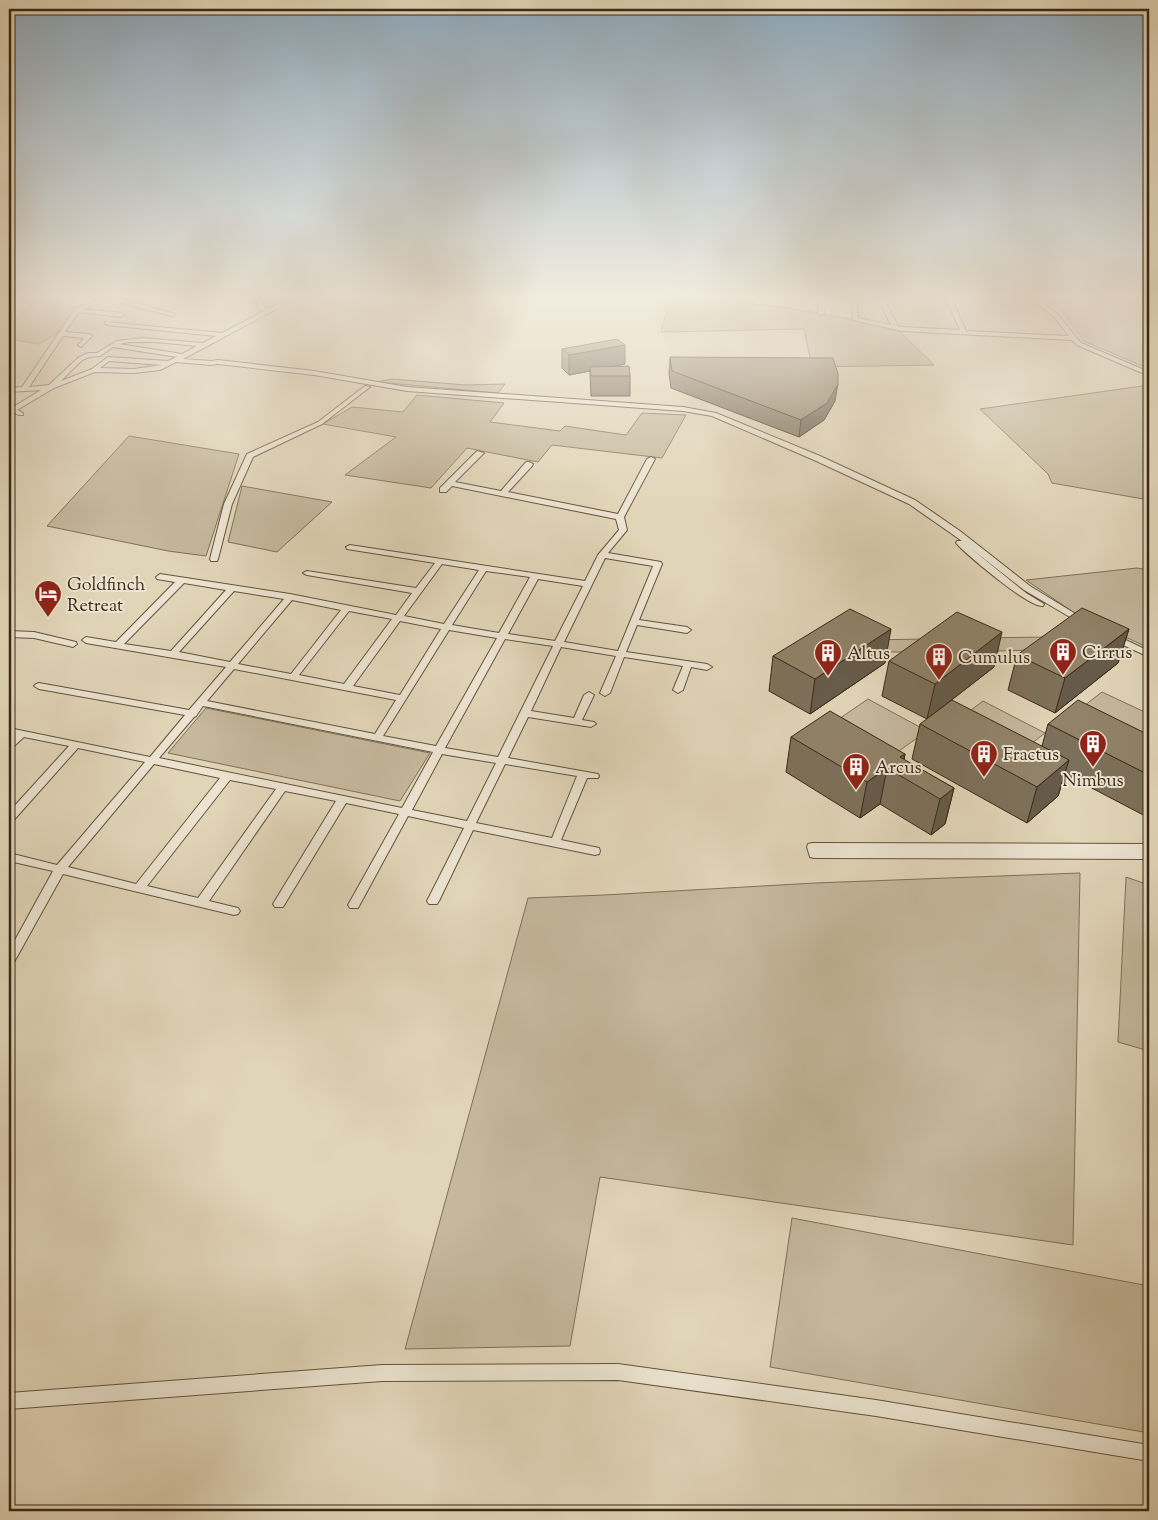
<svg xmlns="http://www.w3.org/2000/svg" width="1158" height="1520" viewBox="0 0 1158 1520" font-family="'Sorts Mill Goudy',serif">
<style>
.green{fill:#c5b89c;stroke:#807058}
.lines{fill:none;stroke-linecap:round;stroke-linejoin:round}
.minor-casing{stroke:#64533d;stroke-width:2}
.minor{fill:#ece4d1;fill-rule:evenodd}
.wall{fill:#7d705a;stroke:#3b2814}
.shaded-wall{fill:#665b4a;stroke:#3b2814}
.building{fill:#918269;stroke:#3b2814}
.labels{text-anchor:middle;stroke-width:4;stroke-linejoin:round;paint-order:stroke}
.poi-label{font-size:18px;fill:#3b2814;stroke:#ece4d1;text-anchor:start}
</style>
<rect width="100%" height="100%" fill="#e1d5b8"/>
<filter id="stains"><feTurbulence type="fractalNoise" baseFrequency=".004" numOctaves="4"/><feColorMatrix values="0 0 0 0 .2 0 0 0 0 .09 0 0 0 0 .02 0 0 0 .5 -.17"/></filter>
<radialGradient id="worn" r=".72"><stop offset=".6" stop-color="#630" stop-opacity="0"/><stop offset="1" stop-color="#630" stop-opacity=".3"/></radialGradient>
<g class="green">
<path d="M670,299H730L817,313L895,327L934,365L812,367L804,329L661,332Z"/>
<path d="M1045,299H1149V369L1084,341L1061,310Z"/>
<path d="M33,302L57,303L77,307L59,332L39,344L9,339V325Z"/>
<path d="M392,379L466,385L505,384L498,393L377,382Z"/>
<path d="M1149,385V500L1052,483L1048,474L980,409Z"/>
<path d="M417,395L504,403L490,422L560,431L565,426L626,435L642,413L686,415L662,458L552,445L538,462L467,448L431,488L345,475L396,437L323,424L352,407L403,412Z"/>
<path d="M129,436L239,454L206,556L168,551L47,526Z"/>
<path d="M242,486L332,502L277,552L228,542Z"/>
<path d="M1137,568L1149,570V648L1076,614L1026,580Z"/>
<path d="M1052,637L1036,650L996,651L968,638Z"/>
<path d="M927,639L913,652H889L865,640Z"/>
<path d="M1102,692L1149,714V739L1067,719Z"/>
<path d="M868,699L927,731L892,756L833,723Z"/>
<path d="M983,701L1045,733L1013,758L951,725Z"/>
<path d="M206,708L430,753L400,801L168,753Z"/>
<path d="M1080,873L1073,1245L600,1177L570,1346L405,1349L528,898L604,895L815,883Z"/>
<path d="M1126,877L1149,885V1051L1118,1042Z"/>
<path d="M792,1218L1149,1286V1433L770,1367Z"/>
</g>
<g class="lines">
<defs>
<g id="minor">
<path d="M100,299H121L175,314L172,316L110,300L84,309L121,313L124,315L121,317L79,312L65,332L89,334L92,336L81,347L78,345L84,338L63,336L29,387L49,385L78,358L88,353H97L117,341L142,338L203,343L216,336L107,325L105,324V322L222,333L264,311L259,309L257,303L248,299L262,301L264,307L268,309L287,299H295L183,359L211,361L218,360L314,371L407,387L683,407L716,413L820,456L915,500L960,531L1030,586L1087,621L1086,623H1080L1024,590L969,547L1026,593L1044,604L1043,606C1029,608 967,555 956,543L957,541H962L909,504L814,460L712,416L683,411L407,391L314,375L218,364L211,365L176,362L160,370L134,373L95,372L54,388L17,410L23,413V415H19L10,411V409L41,390L9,392V388L22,387L76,308ZM129,342H156L197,346L182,354L119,344ZM113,347L177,357L168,361L108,357L92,369L61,381L82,360L89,357L100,356ZM109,361L162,365L134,369L100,368Z"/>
<path d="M755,299H761L760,304H756Z"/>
<path d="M787,299H793L791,308L786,307Z"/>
<path d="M820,299H826L824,313L821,315L818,313Z"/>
<path d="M851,299H857L858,318L891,325L878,299H884L898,326L902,327L960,330L946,299H952L966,331L1069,336L1054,317L1032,299H1039L1058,315L1081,343L1149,372V376L1077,345L1072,340L902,331L853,320Z"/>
<path d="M978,299H994V300L991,302Z"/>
<path d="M365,386L370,387L322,424L253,457L232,504L218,559L217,561H211L210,559L224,504L247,454L318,422Z"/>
<path d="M477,451L484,453L455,482L501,491L526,462H529L533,464L532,466L508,492L618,514L647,459L651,457L655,459L624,517L627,530L608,553L661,562L662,564L639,620L687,627L691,630L687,633L637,625L626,652L707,664L712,667L707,670L691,667L683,690L678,693L673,690L683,666L624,657L610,693L605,696L600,693L616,656L561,647L531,711L574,718L584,695L589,692L594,695L582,720L594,722L596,724L591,727L528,717L508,758L598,774L599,776L598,778H587L561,840L599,848L600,851L599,854L595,855L473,830L439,901L437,904H429L427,901L464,828L408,816L358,908H350L348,905L399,814L346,803L283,907H275L273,904L336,801L285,791L209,901L238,908L240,911L238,914L234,915L63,874L13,964L9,965V951L53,871L9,861V853L57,865L145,762L78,748L13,821L9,822V812L69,746L24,737L12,748L9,749V741L14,735L9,734V728L150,757L185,715L39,689L34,686L36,684L39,683L189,710L226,667L86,643L82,640L86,637L116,642L175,582L157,579L156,577L160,574L290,594L396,615L412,593L307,575L303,573L307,571L416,588L435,563L347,549L346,547L350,545L585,581L598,555L619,530L616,519L452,486L446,492H440V488ZM605,558L653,566L618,651L564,642ZM442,564L479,570L444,624L404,616ZM486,571L530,577L499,633L452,625ZM538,579L583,586L555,641L508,634ZM184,583L226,590L171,651L124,644ZM234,591L284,599L230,662L179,652ZM292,600L341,610L291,674L238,664ZM349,611L392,619L344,684L299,675ZM400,621L441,629L400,695L353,686ZM449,630L497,638L436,746L383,736ZM505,639L553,646L498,757L445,748ZM234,669L396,700L375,734L207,701ZM203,706L433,752L402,808L159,758L194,717L196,716ZM442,754L496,763L467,821L412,810ZM154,764L220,778L136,884L68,867ZM505,764L577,776L552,838L476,823ZM230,780L276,789L198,898L147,886Z"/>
<path d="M9,631L34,632L76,642L77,644L73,647L34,638L9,637Z"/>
<path d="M1113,634L1149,651V657L1110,639L1109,637L1110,635Z"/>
<path d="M812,843L1149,844V859L814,858L810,857L807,847L808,844Z"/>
<path d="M618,1364L876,1400L1149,1445V1461L876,1416L618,1380L382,1381L9,1409V1393L382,1365Z"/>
</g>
</defs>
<use href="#minor" class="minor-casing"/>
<use href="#minor" class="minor"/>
</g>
<g class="wall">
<path d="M562,349L625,364L612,367L630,376V396H591L590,371L569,375L562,368Z"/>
<path d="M670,357L835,401L824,420L799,437L671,388L669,373Z"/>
<path d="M1129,629L1118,663L1055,713L1008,690L1017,655Z"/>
<path d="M773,656L885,663L810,714L769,691Z"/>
<path d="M889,661L994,667L927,719L882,696Z"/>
<path d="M920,724L1042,746L1048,724L1149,735V818L1065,774L1058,796L1027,823L912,759Z"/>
<path d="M791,737L905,754L904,760L954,788L945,824L931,835L880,804L860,818L786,772Z"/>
</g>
<g class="shaded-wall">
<path d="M625,345V364L569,375V355Z"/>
<path d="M838,384L835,401L824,420L799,437L801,420Z"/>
<path d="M891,629L885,663L810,714L815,679Z"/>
<path d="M1129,629L1118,663L1055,713L1065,678Z"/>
<path d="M1002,632L994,667L927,719L935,684Z"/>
<path d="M905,754L901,776L900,757Z"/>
<path d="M1069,760L1058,796L1027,823L1037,787Z"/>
<path d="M887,768L880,804L860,818L867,782Z"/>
<path d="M954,788L945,824L931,835L940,799Z"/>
</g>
<g class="building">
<path d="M617,339L625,345L569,355L562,349Z"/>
<path d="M670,357L833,358L838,374V384L827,403L801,420L672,371Z"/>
<path d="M629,366L630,376H591L590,367Z"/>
<path d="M1082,608L1129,629L1065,678L1017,655Z"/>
<path d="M850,609L891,629L815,679L773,656Z"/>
<path d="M957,612L1002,632L935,684L889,661Z"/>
<path d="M952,700L1069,760L1037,787L920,724Z"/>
<path d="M1078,700L1149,735V775L1048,724Z"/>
<path d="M830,711L905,754L900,757L954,788L940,799L887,768L867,782L791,737Z"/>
</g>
<linearGradient id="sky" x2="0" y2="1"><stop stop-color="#8faabe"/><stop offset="0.58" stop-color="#f2ecdf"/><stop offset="1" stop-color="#f2ecdf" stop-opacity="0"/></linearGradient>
<rect width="1158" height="512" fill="url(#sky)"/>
<defs>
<symbol id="hotel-pin" viewBox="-11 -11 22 30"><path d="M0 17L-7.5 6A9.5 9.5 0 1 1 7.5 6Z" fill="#8f2418" stroke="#ece4d1"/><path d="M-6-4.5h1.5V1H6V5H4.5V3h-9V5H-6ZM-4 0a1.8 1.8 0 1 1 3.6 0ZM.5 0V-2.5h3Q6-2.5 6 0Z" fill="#fff"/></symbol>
<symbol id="building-pin" viewBox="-11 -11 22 30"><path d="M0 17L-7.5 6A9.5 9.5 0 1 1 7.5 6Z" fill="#8f2418" stroke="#ece4d1"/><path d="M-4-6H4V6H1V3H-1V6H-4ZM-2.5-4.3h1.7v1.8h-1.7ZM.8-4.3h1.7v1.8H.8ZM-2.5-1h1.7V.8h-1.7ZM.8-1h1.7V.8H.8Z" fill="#fff"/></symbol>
</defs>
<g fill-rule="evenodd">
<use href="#hotel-pin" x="32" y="578" width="32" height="43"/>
<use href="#building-pin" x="1047" y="636" width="32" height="43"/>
<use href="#building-pin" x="812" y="637" width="32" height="43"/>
<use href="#building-pin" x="923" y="641" width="32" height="43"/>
<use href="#building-pin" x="1077" y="728" width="32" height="43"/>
<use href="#building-pin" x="968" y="738" width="32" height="43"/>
<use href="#building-pin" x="840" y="751" width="32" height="43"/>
</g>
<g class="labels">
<g class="poi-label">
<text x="67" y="590">Goldfinch<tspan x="67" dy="21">Retreat</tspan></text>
<text x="1082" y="658">Cirrus</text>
<text x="847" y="659">Altus</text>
<text x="958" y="663">Cumulus</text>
<text x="1003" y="760">Fractus</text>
<text x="875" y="773">Arcus</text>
<text x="1093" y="786" text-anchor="middle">Nimbus</text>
</g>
</g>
<rect width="1158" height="1520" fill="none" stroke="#e1d5b8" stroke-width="30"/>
<rect x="10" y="10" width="1138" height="1500" fill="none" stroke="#3b2814" stroke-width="2.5"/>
<rect x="15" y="15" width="1128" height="1490" fill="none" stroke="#3b2814"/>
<rect width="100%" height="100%" filter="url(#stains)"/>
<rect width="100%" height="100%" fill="url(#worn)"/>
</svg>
